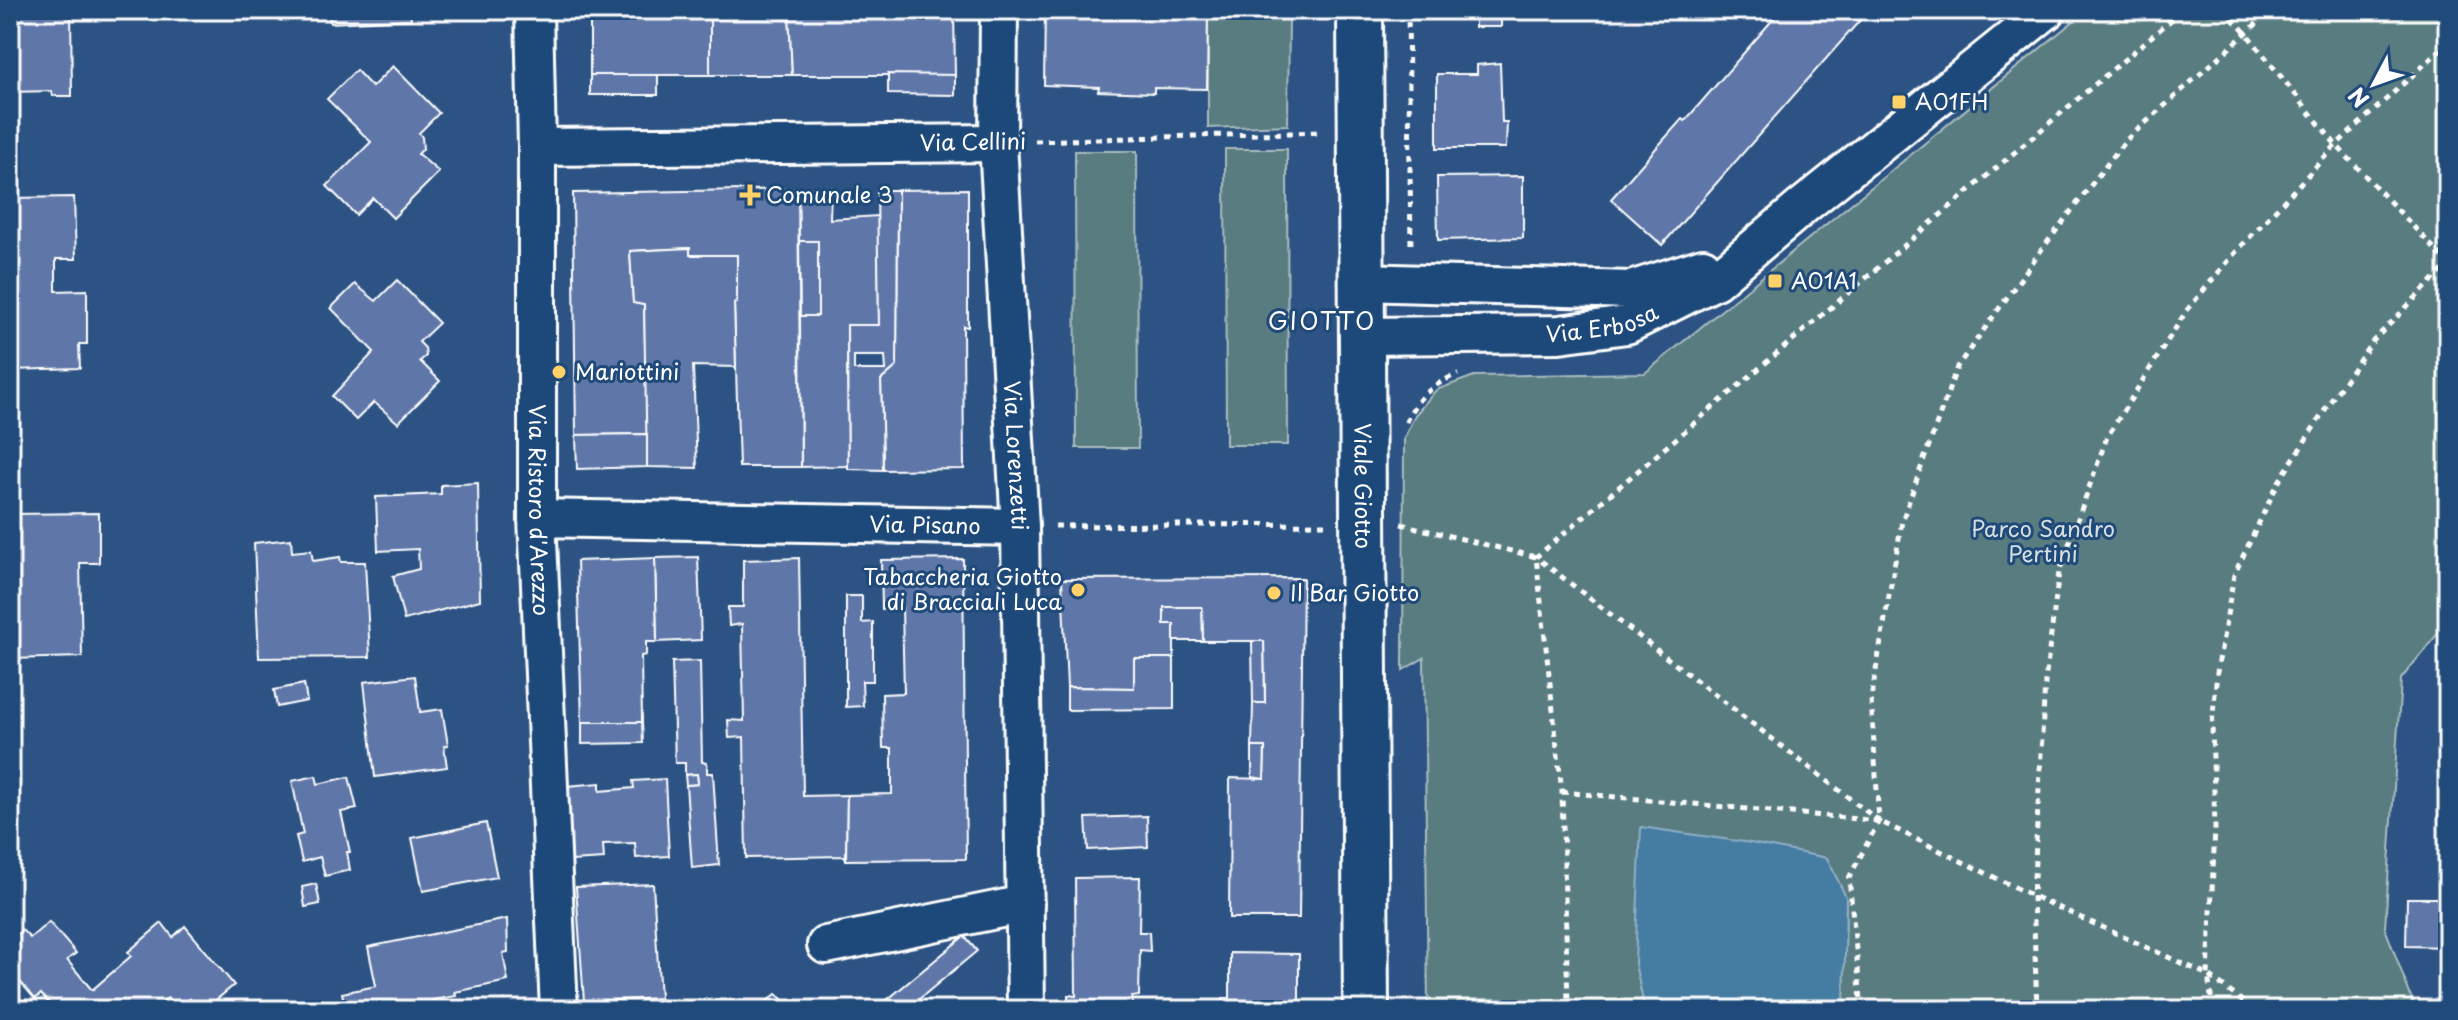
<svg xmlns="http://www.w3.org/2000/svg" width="2458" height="1020" viewBox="0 0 2458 1020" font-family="'Playpen Sans',sans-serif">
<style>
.green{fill:#587b80;stroke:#acbdc0;stroke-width:2}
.water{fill:#457ba2;stroke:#8fb0c7;stroke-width:2}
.building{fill:#5f77a8;stroke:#fff;stroke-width:2;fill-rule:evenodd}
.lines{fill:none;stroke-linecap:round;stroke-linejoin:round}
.minor-casing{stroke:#fff;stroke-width:42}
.tertiary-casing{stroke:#fff;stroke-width:50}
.path{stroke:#fff;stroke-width:5;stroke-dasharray:6 6;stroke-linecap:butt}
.minor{stroke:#1f4a7a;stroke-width:36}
.tertiary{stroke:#1f4a7a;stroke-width:44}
.poi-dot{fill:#ffd166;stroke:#1f4a7a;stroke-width:3}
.labels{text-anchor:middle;stroke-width:6;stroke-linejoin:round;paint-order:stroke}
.poi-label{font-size:22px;fill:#fff;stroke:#1f4a7a;text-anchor:start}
.street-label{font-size:22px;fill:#fff;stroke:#1f4a7a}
.park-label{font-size:22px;fill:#d5dedf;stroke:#1f4a7a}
.neighbourhood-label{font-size:24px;letter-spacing:2px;fill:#fff;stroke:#1f4a7a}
</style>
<rect width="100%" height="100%" fill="#2c5383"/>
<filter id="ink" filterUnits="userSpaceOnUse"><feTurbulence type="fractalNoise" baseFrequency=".0125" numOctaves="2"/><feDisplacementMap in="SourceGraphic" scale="16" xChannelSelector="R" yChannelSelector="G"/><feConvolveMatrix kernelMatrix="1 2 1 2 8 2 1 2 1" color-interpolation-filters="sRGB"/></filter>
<g filter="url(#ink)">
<g class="green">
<path d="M1208,10H1289L1288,125L1208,128Z"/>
<path d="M2087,10H2448V621L2401,679L2385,928L2416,1010H1844L1846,897L1635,963L1645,1010H1428L1424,658L1403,670L1404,438L1415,415L1436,390L1474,376L1645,373Z"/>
<path d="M1225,149H1287L1288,445H1226Z"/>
<path d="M1075,151H1137L1138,448H1076Z"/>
</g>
<path class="water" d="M1641,827L1751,843L1827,858L1846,897L1844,1010H1645L1635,963Z"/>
<g class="building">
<path d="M10,10H71L72,96H53L52,91L10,92Z"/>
<path d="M269,10H410L411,19L330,23L329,11L270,15Z"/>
<rect x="590" y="10" width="120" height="65"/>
<path d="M710,10H789L792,75H710Z"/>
<path d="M789,10H954L955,75H792Z"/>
<path d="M1045,10H1208L1207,89L1154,88V93L1098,91L1099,87L1044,85Z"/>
<path d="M1437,10H1501V27H1475V17H1437Z"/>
<path d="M1781,10H1869L1662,245L1611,199L1682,119L1685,121Z"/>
<path d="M1500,63L1502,122H1507L1506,148H1437V74H1477V65Z"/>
<path d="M393,66L439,113L419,133L422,137L423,149L418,154L439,172L393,218L373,198L356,215L327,186L371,142L327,99L356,70L372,87Z"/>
<path d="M888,74L955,75V95L888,94Z"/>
<rect x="590" y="75" width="68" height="20"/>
<path d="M1523,176V238L1438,240L1437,177Z"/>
<path d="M831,187L830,219L878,216L879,325H847L848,466L801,467L800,316H818V241H799L798,189Z"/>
<path d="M798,189L801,467H739L734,303H737V255H690V248L630,251L633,303L644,305L647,434L576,435L573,193Z"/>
<path d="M968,189V327L963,326L964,469L883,470L881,380L897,366L898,190Z"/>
<path d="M877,190H898L897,366L881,380L883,470L848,469L847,325H879ZM854,356H885L886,370H854Z"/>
<path d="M74,197L76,259H56V291L87,290V344H79L80,368L10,370V303H12L10,198Z"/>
<path d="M799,241H818V316H800Z"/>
<path d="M690,248V255H737V303H734L736,367L693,366L697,468L647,467L644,305L633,303L630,251Z"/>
<path d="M397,280L439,323L419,342L425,348L426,356L420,361L440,381L398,423L374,402L356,420L332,396L374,352L331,308L355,284L376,301Z"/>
<path d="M647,434V467L577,469L576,435Z"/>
<path d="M478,483L480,600L404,620L393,576L419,569L418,549L378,551L376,497L441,494V485Z"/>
<path d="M99,513V563H80L82,657L10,659V593H17L16,576H10V514Z"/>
<path d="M291,539L292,552L311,550L313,561L340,557L341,562H365L370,657L259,658L254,543Z"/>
<path d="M698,557L701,640L657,642L655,558Z"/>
<path d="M655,558L657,642H646V655L641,656L642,722H582L577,561Z"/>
<path d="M799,558L803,796L847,795L846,860L845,856L746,858L744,737L729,738L728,720L744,721L742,624L729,626L728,607H743V560Z"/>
<path d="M963,559L966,859L846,860L847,795L892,794V748H883L882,694L904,693L902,608L882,609L881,560Z"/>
<path d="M1303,578L1299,918H1229L1230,778L1264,779L1265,747H1252L1253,703H1265L1264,641H1203L1202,607H1164V624H1174V658H1134V688L1067,687L1062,579Z"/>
<path d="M846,596H862V623L873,622V681H862L863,706L846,707Z"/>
<path d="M1164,607H1202L1203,641H1174V624H1164Z"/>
<path d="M1252,641H1264L1265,703H1253Z"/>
<path d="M1134,658H1174V709L1067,710V687L1134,688Z"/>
<path d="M700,661L702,762L707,763V773H713L719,865L692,868L686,785L698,784L697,774L685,775V763H675L672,662Z"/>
<path d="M415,676L420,712L442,709L448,745L444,746L447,767L375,777L364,682Z"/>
<path d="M304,684L307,701L277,707L274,690Z"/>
<path d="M582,722H642L643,743L582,744Z"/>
<path d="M1252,747H1265L1264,779L1252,777Z"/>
<path d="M697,774L698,784L686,785L685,775Z"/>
<path d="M316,776L318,784L349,777L357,809L341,812L350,852H347L350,870L325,876L320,857L302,862L296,836L303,834L292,781Z"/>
<path d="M665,779L669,856L636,858L635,843L603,844L604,859L572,861L567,786L600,783V791L634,788L633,781Z"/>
<path d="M1147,816L1148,847L1088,850L1086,818Z"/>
<path d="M486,823L497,877L423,891L412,838Z"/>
<path d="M1140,877L1139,932H1149L1150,951L1140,950L1139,996L1132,997L1133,1010H1068V995L1076,996L1075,878Z"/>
<path d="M316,884L320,904L305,907L302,887Z"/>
<path d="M653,884L660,998L584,1002L576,887Z"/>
<path d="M2407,898H2448V947L2406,946Z"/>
<path d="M507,919L508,952L503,953L508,981L455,992L456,996L433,1000L434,1005L422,1007L423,1010H346L342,993L376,986L368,947Z"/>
<path d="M49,922L76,953L67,960L92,990L131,956L128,952L162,923L173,937L185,926L234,985L204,1010H199L190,999L177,1009L168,998L153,1010H55L41,994L35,999L10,970V940L22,930L30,938Z"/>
<path d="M964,936L977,951L906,1010H875Z"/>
<path d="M1230,953L1299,954V1010H1223V998H1230Z"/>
<path d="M776,994L791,1006L786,1010H756Z"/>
<path d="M2331,1005V1010H2275V1006Z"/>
</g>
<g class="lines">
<defs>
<g id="minor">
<path id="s1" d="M534,10L537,147V518L559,1010"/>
<path id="s2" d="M999,10L998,143L1020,527L1026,1010"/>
<path d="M537,147L998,143"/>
<path d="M1362,282L1631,290L1703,267"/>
<path id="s3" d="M1363,336L1559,334L1627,325L1715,281L1803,206L2047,10"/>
<path id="s4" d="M537,518L1020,527"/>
<path d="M826,945L1025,904"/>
</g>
<g id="tertiary">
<path id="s5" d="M1360,10L1366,1010"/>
</g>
</defs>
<use href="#minor" class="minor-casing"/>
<use href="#tertiary" class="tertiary-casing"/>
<g class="path">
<path d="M1408,10L1411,248"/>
<path d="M2224,10L2246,33L2336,145L2448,263"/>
<path d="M1035,141L1321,132"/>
<path d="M1406,422C1416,397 1434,384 1458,374"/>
<path d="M1401,524L1536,557L1562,792L1568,1003L1575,1010"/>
<path d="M1055,526L1325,524"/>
<path d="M1562,792L1879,821L2033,896L2208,975L2254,1010"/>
<path d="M1879,821L1536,557L2183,10"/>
<path d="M1862,1010L1849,878L1879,821L1871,699L1902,521L1957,367L2039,253L2125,141L2272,10"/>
<path d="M2037,1010L2033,896L2045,682L2059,572L2107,437L2187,310L2235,253L2336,145L2448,43"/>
<path d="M2213,1010L2208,975L2215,828L2212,725L2217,672L2234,575L2278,483L2332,399L2373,341L2448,265"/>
</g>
<use href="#minor" class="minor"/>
<use href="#tertiary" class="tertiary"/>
</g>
</g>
<g class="poi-dot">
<rect x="1891" y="94" width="16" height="16" rx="4"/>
<path d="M746 183h8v8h8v8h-8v8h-8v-8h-8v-8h8z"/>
<rect x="1767" y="273" width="16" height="16" rx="4"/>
<circle cx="559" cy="372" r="8"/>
<circle cx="1078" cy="590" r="8"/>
<circle cx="1274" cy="593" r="8"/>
</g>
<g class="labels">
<g class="poi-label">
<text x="1915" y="110">A01FH</text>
<text x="766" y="203">Comunale 3</text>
<text x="1791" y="289">A01A1</text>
<text x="575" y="380">Mariottini</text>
<text x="1062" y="585" text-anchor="end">Tabaccheria Giotto<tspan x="1062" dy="25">di Bracciali Luca</tspan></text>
<text x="1290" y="601">Il Bar Giotto</text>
</g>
<g class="street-label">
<text transform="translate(973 142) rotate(-1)" y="8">Via Cellini</text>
<text dy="8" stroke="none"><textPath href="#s3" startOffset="240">Via Erbosa</textPath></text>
<text dy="8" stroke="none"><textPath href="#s2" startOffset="446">Via Lorenzetti</textPath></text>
<text dy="8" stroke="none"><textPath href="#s5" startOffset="476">Viale Giotto</textPath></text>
<text dy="8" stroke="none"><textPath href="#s1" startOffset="500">Via Ristoro d'Arezzo</textPath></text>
<text dy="8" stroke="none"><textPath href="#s4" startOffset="388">Via Pisano</textPath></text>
</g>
<g class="park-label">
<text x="2043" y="537">Parco Sandro<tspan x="2043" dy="25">Pertini</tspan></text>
</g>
<g class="neighbourhood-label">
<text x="1322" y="330">GIOTTO</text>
</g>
</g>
<rect width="2458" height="1020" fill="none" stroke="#1f4a7a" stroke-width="40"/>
<rect x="20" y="20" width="2418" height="980" fill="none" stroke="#fff" stroke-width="3" filter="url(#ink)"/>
<g transform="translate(2374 84) rotate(229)" stroke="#1f4a7a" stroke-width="6" paint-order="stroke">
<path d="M0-6L14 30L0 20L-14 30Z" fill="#ffffff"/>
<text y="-12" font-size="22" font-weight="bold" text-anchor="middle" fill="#ffffff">N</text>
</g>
</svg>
